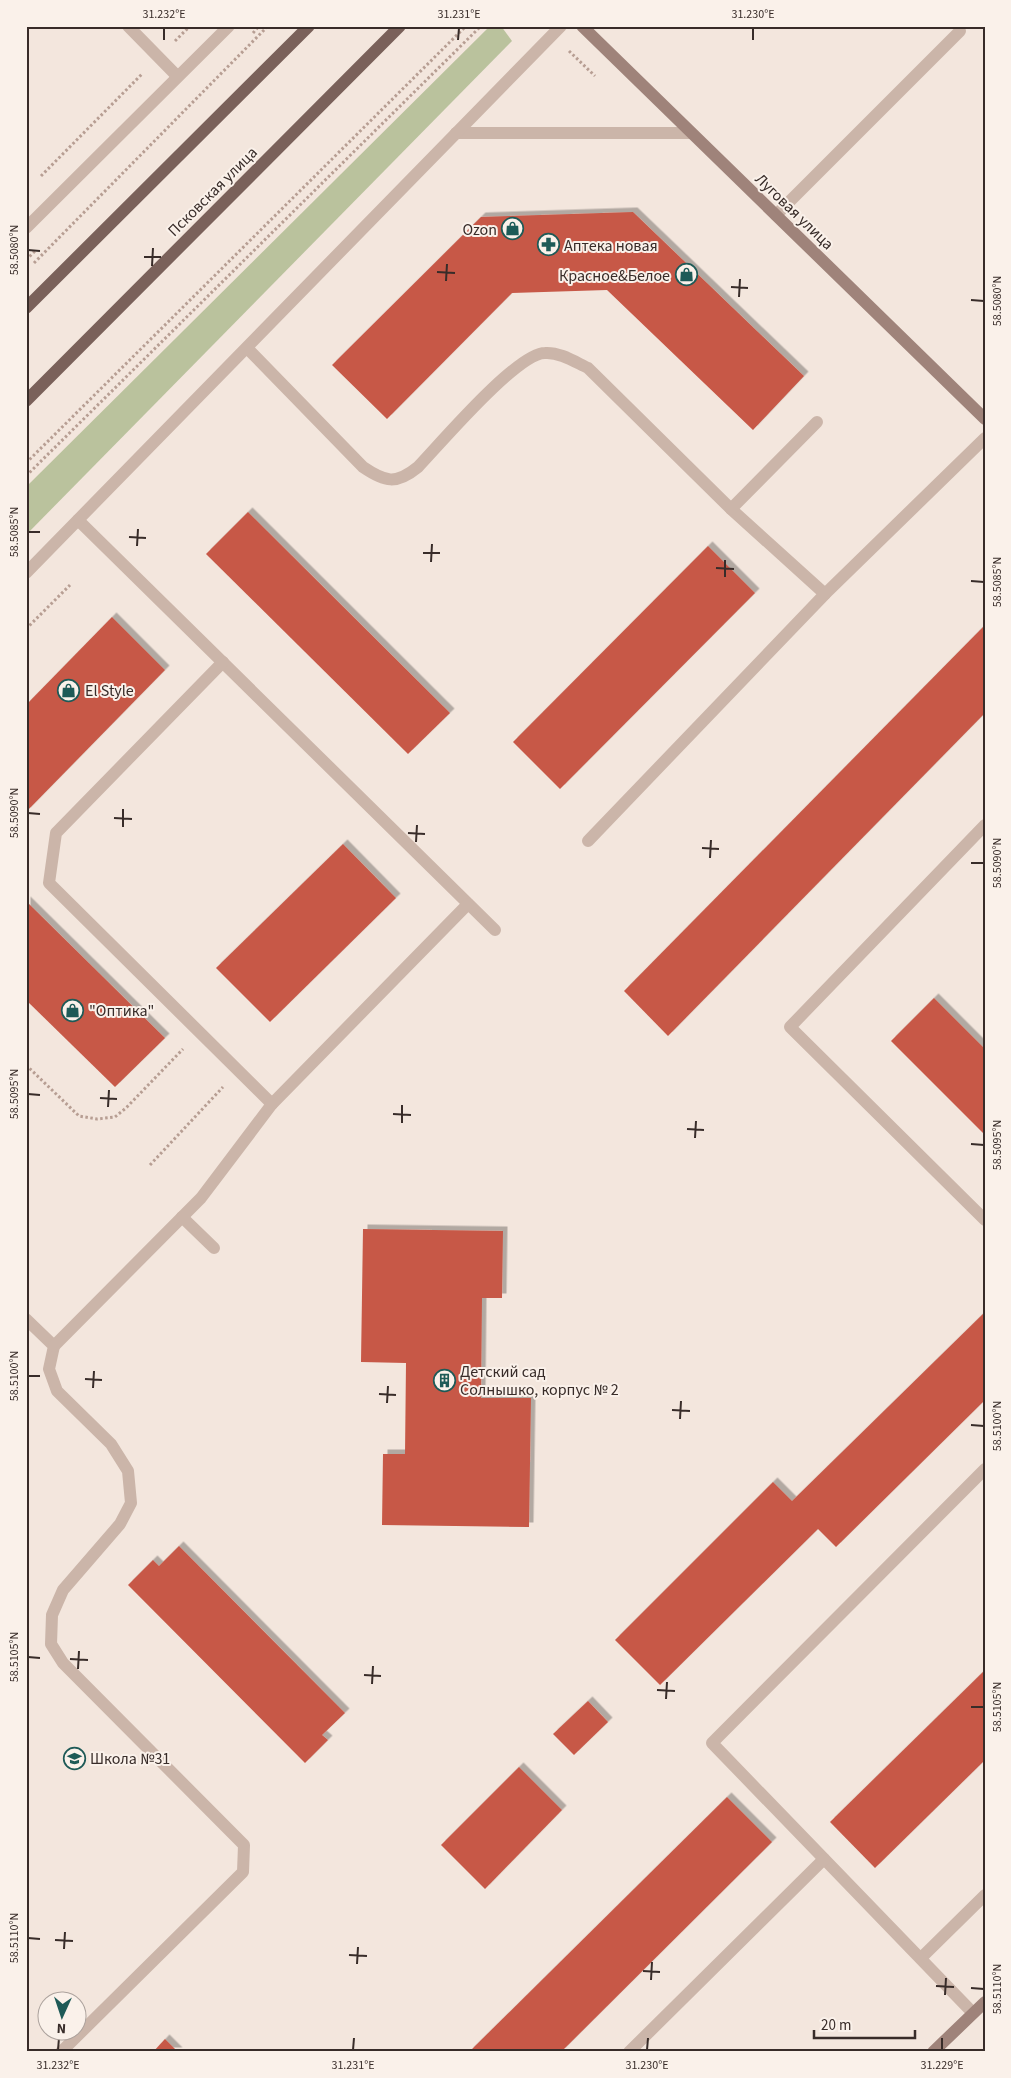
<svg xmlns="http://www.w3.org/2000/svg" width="1011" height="2078" viewBox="0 0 1011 2078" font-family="'Source Sans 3',sans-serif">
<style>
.green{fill:#bac29d}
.building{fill:#c75847;filter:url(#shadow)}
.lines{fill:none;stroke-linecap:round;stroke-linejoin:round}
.path{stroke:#b79e93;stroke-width:3;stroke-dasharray:2.5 2.5;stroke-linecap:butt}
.lane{stroke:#cbb5a9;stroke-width:12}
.secondary{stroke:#9f837a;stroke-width:12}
.primary{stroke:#7a615a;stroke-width:12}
.ticks{fill:none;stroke:#382c29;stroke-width:2}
.labels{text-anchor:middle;stroke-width:4;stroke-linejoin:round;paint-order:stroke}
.street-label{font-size:16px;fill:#382c29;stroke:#faf1ea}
.poi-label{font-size:16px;fill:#382c29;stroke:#faf1ea;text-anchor:start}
.neatline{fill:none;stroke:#382c29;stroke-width:2}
.ticks-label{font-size:12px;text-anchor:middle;fill:#382c29}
</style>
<defs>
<filter id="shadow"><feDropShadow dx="4.5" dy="-4.5" stdDeviation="0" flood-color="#0004"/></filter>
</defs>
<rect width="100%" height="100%" fill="#f3e6dd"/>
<path class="green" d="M490,26H501L512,41L26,535V487Z"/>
<g class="building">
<path d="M633,212L804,376L753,430L607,290L512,293L387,419L332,365L481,217Z"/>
<path d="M248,512L450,713L408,754L206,554Z"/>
<path d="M708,546L755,593L560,789L513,742Z"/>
<path d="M112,617L165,670L26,812V705Z"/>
<path d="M985,625V713L668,1036L624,991Z"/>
<path d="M343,844L396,898L270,1022L216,968Z"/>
<path d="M26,901L165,1038L115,1087L26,1000Z"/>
<path d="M934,998L985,1049V1135L891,1041Z"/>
<path d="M363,1229L503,1231L502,1298H482L481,1398H531L529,1527L382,1525L383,1454H405L406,1363L361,1362Z"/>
<path d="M985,1312V1400L836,1547L818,1529L660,1685L615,1640L773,1482L792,1501Z"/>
<path d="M179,1546L345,1713L322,1735L328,1740L305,1763L128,1585L153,1560L159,1566Z"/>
<path d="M985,1670V1760L875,1868L830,1822Z"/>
<path d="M588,1701L608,1722L574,1755L553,1734Z"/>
<path d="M519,1767L562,1810L485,1889L441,1845Z"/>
<path d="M727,1797L772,1842L561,2052H469Z"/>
<path d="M165,2039L178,2052H153Z"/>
</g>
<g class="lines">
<g class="path">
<path d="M253,33L259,26"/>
<path d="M175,41L190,26"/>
<path d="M569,51L595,76"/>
<path d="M41,176L142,74"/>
<path d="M26,260L36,250"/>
<path d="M34,263L268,26"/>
<path d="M26,463L466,26"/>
<path d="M26,476L481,26"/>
<path d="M26,629L70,585"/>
<path d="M26,1065L79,1116L97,1119L115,1117L126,1108L183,1049"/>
<path d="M150,1165L223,1087"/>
</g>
<g class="lane">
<path d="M128,26L177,76"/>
<path d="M456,133H691"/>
<path d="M776,215L960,31"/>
<path d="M26,228L229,26"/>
<path d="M247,348L363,467C385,482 396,485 418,467C440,444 517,353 545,353C560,352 575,362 588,368L731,509L825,594"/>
<path d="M731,509L817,422"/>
<path d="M78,520L495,930"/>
<path d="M26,573L561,26"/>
<path d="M223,662L56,833L49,883L272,1104"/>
<path d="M985,825L790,1027L985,1220"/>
<path d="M588,841L825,594L985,438"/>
<path d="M182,1217L214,1248"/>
<path d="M26,1319L54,1346L49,1369L57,1391L111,1444L128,1471L131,1503L120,1524L63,1590L52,1615L51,1644L63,1663L244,1845L243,1872L61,2052"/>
<path d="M54,1346L201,1198L272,1104L468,904"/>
<path d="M921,1958L985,1895"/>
<path d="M973,2013L712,1743L985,1469"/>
<path d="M629,2052L824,1859"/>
</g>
<g class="secondary">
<path d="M582,26L985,419"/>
<path d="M933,2052L985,2002"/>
</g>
<g class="primary">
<path d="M26,308L309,26"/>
<path d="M26,401L400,26"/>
</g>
</g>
<path class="ticks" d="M164,40V28M458,40L459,28M753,40V28M28,250L40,251M144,257H161M152,266L153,248M437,272L455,273M446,281L447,264M731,287L748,288M739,297L740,279M971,300L984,301M28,532H40M129,537L146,538M137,546L138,529M423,553H440M431,562L432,544M716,568L734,569M725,577V560M971,581L984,582M28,813L40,814M114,818L132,819M123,827V809M408,833L425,834M416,842L417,825M702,848L719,849M710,858L711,840M971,863H984M28,1094L40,1095M100,1098L117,1099M108,1107L109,1090M393,1114L411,1115M402,1123V1105M687,1129L704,1130M695,1138L696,1121M971,1144L984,1145M28,1376H40M85,1379L102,1380M93,1388L94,1371M379,1394L396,1395M387,1403L388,1386M672,1410L690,1411M680,1419L681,1401M971,1425L984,1426M28,1657L40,1658M70,1659L88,1660M78,1669L79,1651M364,1675L381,1676M372,1684L373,1666M657,1690L675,1691M666,1699L667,1682M971,1707H984M28,1938L40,1939M55,1940L73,1941M64,1949L65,1932M349,1955L367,1956M357,1964L358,1947M643,1971L660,1972M651,1980L652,1962M936,1986L954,1987M971,1988L984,1989M945,1995L946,1978M58,2050L59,2038M353,2050L354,2038M647,2050L648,2038M942,2050V2038"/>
<defs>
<symbol id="shop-ring" viewBox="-11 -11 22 22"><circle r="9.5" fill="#faf1ea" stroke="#1e5a57" stroke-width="1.5"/><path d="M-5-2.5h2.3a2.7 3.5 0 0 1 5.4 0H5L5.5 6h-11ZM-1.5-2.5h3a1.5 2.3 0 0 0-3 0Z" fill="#1e5a57"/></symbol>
<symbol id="pharmacy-ring" viewBox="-11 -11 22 22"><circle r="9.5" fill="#faf1ea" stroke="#1e5a57" stroke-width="1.5"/><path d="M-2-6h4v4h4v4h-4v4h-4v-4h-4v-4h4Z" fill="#1e5a57"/></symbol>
<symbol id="building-ring" viewBox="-11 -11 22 22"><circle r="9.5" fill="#faf1ea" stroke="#1e5a57" stroke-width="1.5"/><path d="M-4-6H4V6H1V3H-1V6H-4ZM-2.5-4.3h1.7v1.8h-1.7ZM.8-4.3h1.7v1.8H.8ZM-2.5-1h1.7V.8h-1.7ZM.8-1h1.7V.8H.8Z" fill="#1e5a57"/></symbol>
<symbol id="school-ring" viewBox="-11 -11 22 22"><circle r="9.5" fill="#faf1ea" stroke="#1e5a57" stroke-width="1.5"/><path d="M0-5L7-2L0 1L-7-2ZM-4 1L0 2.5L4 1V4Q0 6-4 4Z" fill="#1e5a57"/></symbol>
</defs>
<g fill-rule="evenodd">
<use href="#shop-ring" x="500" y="216" width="25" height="25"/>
<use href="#pharmacy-ring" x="536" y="232" width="25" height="25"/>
<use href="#shop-ring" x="674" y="262" width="25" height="25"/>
<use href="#shop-ring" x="56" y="678" width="25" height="25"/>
<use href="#shop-ring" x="60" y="998" width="25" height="25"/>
<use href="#building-ring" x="432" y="1368" width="25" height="25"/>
<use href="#school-ring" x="62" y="1746" width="25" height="25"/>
</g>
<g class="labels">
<g class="street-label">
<text transform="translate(212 191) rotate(-45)" y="6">Псковская улица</text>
<text transform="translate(795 211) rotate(44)" y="6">Луговая улица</text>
</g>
<g class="poi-label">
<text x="497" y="235" text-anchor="end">Ozon</text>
<text x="564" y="251">Аптека новая</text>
<text x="670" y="281" text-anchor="end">Красное&amp;Белое</text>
<text x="85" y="696">El Style</text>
<text x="89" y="1016">"Оптика"</text>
<text x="460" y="1377">Детский сад<tspan x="460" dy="18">Солнышко, корпус № 2</tspan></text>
<text x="90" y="1764">Школа №31</text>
</g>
</g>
<rect width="1011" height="2078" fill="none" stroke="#faf1ea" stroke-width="55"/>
<g transform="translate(62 2016) rotate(183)"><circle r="24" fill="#faf1ea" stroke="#aca29d"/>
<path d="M0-4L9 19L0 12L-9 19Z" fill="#1e5a57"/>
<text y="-8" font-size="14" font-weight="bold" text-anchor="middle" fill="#382c29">N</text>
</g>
<path d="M814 2030v8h101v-8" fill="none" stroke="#382c29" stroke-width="2.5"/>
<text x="821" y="2030" font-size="15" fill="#382c29" stroke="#faf1ea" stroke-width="4" paint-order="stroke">20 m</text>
<rect x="28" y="28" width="956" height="2022" class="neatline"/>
<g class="ticks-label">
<text x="164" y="18">31.232°E</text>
<text x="459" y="18">31.231°E</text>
<text x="753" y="18">31.230°E</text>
<text transform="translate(14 250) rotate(-90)" y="4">58.5080°N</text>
<text transform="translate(997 301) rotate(-90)" y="4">58.5080°N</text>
<text transform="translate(14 532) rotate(-90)" y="4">58.5085°N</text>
<text transform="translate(997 582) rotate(-90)" y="4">58.5085°N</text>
<text transform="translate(14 813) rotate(-90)" y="4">58.5090°N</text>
<text transform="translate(997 863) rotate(-90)" y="4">58.5090°N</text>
<text transform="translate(14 1094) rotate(-90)" y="4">58.5095°N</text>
<text transform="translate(997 1145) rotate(-90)" y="4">58.5095°N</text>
<text transform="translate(14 1376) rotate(-90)" y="4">58.5100°N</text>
<text transform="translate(997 1426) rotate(-90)" y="4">58.5100°N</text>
<text transform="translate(14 1657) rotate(-90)" y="4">58.5105°N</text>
<text transform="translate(997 1707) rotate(-90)" y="4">58.5105°N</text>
<text transform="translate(14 1938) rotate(-90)" y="4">58.5110°N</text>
<text transform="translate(997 1989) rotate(-90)" y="4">58.5110°N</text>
<text x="58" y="2069">31.232°E</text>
<text x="353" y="2069">31.231°E</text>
<text x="647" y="2069">31.230°E</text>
<text x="942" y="2069">31.229°E</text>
</g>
</svg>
